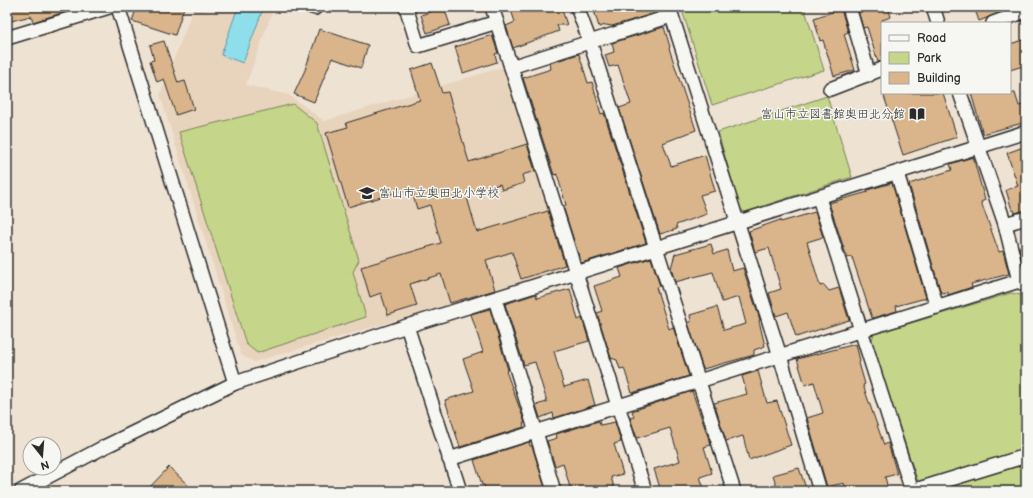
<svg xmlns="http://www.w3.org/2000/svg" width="1033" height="498" viewBox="0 0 1033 498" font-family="'Balsamiq Sans','Klee One',sans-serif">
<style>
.built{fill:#e8d4bd}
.green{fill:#c5d589;stroke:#78805a}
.water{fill:#8edeeb;stroke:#66969e}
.building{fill:#dab58b;stroke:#2b2b2b}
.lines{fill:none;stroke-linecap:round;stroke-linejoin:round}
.street-casing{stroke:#2b2b2b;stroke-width:16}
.street{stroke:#f6f6f2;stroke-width:13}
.labels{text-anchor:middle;stroke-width:3;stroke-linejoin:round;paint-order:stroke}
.poi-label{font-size:12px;fill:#2b2b2b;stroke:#f6f6f2;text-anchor:end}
</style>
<rect width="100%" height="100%" fill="#eee2d3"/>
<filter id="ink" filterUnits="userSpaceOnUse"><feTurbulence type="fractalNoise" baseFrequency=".025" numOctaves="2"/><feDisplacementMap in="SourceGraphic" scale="8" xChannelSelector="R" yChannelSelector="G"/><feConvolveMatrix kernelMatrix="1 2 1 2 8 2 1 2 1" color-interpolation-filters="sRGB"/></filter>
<g filter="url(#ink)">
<path class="built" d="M194,7L213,13L215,7H274L246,85L289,95L324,121L503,67L565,265L560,272L254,362L241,355L160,95Z"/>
<g class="green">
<path d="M681,7H804L824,70L712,105Z"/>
<path d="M827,96L852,177L745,212L740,209L718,132Z"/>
<path d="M293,104L317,123L359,260L353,272L366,317L257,353L246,344L179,132Z"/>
<path d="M1011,293L1026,296V449L918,482L871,342L874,334Z"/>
<path d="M1026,464V491H936Z"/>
</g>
<path class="water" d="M238,7H257L263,9L243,63L221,55Z"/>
<g class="building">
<path d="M7,7H70L71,10L33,22L31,16L11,21H7Z"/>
<path d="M137,7H184L175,35L132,21Z"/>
<path d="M444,7L450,25L427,33L421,15Z"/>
<path d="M510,7H561L567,25H557L559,31L513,48L506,26L515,22Z"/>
<path d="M593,7H657L659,12L612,26L606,25L599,27Z"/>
<path d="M857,7H888L891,17L882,20V61L878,62L867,27L863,28Z"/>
<path d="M974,7H1014L979,21Z"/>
<path d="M841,9L848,32L844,34L855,70L834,76L823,40L820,41L814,18Z"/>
<path d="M664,27L670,47L669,48L696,130L663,143L671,166L705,155L715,191L700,195L707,214L676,225L677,229L660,234L619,108L631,104L618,65L609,67L605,55L614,52L612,43Z"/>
<path d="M319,29L368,45L361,68L332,58L314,102L294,94L305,70Z"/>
<path d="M492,35L498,53L495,54L497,62L463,73L455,47Z"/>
<path d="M1026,39V65L1010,70V44Z"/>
<path d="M164,41L178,83L185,81L194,109L176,115L164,79L157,82L150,61L154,60L150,45Z"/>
<path d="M579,54L588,83L592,82L601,114L604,113L646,243L581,263L563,206L566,205L557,174L554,175L523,78L551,69L550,63Z"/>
<path d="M432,63L442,93L448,92L469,162L527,144L535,171L522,175L524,183L502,190L500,184L466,194L477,232L548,211L565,265L521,279L512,252L486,260L495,290L450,303L441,274L410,284L417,306L388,315L381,293L370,297L361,267L441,243L430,205L417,209L411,188L348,207L326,133L348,127L346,123L420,100L411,70Z"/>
<path d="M883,93H943L957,137L903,155Z"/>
<path d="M971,93H1015L1019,106L1026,104V122L983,134Z"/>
<path d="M1026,146V210L1015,213L1014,210H1012L1006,190L1018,186L1007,153Z"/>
<path d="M973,157L985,200L981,202L999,252L1003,251L1009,274L971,284L972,287L948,295V292L941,293L909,184L952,170L950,164Z"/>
<path d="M892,183L926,298L896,306L897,311L872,318L852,257L847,258L829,203L868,192L867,190Z"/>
<path d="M815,212L823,237L807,242L820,286L824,285L829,291L839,288L849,320L796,337L788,312L776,316L769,293L781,289L769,248L755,252L749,231L780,220L781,222Z"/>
<path d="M711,244L714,254L727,250L732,271L743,268L760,320L759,321L765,346L754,350V355L703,369L688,323L691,322L690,315L717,307L724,330L746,324L739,297L722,302L713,272L675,282L671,268L675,254Z"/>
<path d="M1026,245V269H1024L1019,247Z"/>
<path d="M651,258L660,286L656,287L669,329L673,327L689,376L632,393L624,368L620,369L617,360L611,358L597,313L602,311L594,286L622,277L619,268Z"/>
<path d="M570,289L578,320L582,318L589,341L554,351L564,387L588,380L595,405L554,418L553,413L540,418L536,405L547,402L535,362L524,365L505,304L536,294L537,298Z"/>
<path d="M490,309L508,370L506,371L525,423H523L524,427L460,447L445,400L474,391L463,359L483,352L471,314Z"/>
<path d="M856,344L860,361L859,363L865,384L863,385L884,445L888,443L897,474L885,477L888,489L879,491H846L844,483L827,487L807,418L823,413L814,382L805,385L797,359Z"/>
<path d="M758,371L767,403L777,401L791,445L749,460L743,436L726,441L714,403L747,394L742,376Z"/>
<path d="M692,391L711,445L704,447L712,473L700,477L705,491H661L654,469L680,461L670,428L637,438L630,418L634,417L632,411Z"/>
<path d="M599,421L600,425L615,422L621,442L614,444L623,474L611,477L615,491H571L563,463L555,466L547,441L557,438L556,434Z"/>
<path d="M529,442L530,446H532L546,491H486L484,485H482L474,460Z"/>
<path d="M169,467L194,491H146Z"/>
<path d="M799,468L807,491H778L773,475Z"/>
</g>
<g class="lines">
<defs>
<g id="street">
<path d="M118,7L235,383"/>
<path d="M312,7L315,8"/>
<path d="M406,7L418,46L497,22"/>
<path d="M492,7L645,491"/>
<path d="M577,7L590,42L734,491"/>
<path d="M669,7L780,356L820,491"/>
<path d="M849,7L869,75"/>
<path d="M933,7L938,23"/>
<path d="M993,23L1026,11"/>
<path d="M7,38L109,7"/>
<path d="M511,67L671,16"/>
<path d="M830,89L882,69"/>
<path d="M960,93L1005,224L1019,281L1026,286"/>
<path d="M897,173L937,307"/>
<path d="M819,198L912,491"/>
<path d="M1005,224L1026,218"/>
<path d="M495,299L554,491"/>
<path d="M407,326L460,491"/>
<path d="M449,459L1019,281"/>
<path d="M21,491L104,447L235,383L407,326L1026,132"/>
<path d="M912,491L1026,456"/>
</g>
</defs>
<use href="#street" class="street-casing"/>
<use href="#street" class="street"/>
</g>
</g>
<defs>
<symbol id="library-bare" viewBox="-9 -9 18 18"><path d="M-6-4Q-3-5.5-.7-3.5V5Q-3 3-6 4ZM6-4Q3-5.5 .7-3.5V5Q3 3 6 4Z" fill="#2b2b2b" stroke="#f6f6f2" stroke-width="2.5" paint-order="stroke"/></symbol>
<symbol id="school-bare" viewBox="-9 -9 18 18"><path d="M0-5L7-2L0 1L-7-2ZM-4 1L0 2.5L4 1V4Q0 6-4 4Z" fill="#2b2b2b" stroke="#f6f6f2" stroke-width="2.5" paint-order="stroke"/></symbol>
</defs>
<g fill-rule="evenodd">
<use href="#library-bare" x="906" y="103" width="22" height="22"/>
<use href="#school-bare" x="356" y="182" width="22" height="22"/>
</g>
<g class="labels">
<g class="poi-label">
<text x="905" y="118">富山市立図書館奥田北分館</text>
<text x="379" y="197" text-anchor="start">富山市立奥田北小学校</text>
</g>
</g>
<rect width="1033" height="498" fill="none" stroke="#f6f6f2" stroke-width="24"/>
<rect x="12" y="12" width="1009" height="474" fill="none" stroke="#2b2b2b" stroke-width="1.5" filter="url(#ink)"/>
<rect x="881" y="22" width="130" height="72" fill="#f6f6f2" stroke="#a5a5a2"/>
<rect x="889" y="35" width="20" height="6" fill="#f6f6f2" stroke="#a5a5a2"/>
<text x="917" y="42" font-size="12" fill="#2b2b2b">Road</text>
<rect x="889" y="52" width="20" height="12" fill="#c5d589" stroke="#a5a5a2"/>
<text x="917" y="62" font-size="12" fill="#2b2b2b">Park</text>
<rect x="889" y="72" width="20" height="12" fill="#dab58b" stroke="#a5a5a2"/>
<text x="917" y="82" font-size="12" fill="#2b2b2b">Building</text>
<g transform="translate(42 456) rotate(163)"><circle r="19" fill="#f6f6f2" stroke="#a5a5a2"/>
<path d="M0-3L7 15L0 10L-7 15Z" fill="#2b2b2b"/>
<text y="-6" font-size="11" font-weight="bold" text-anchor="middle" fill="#2b2b2b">N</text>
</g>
</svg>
